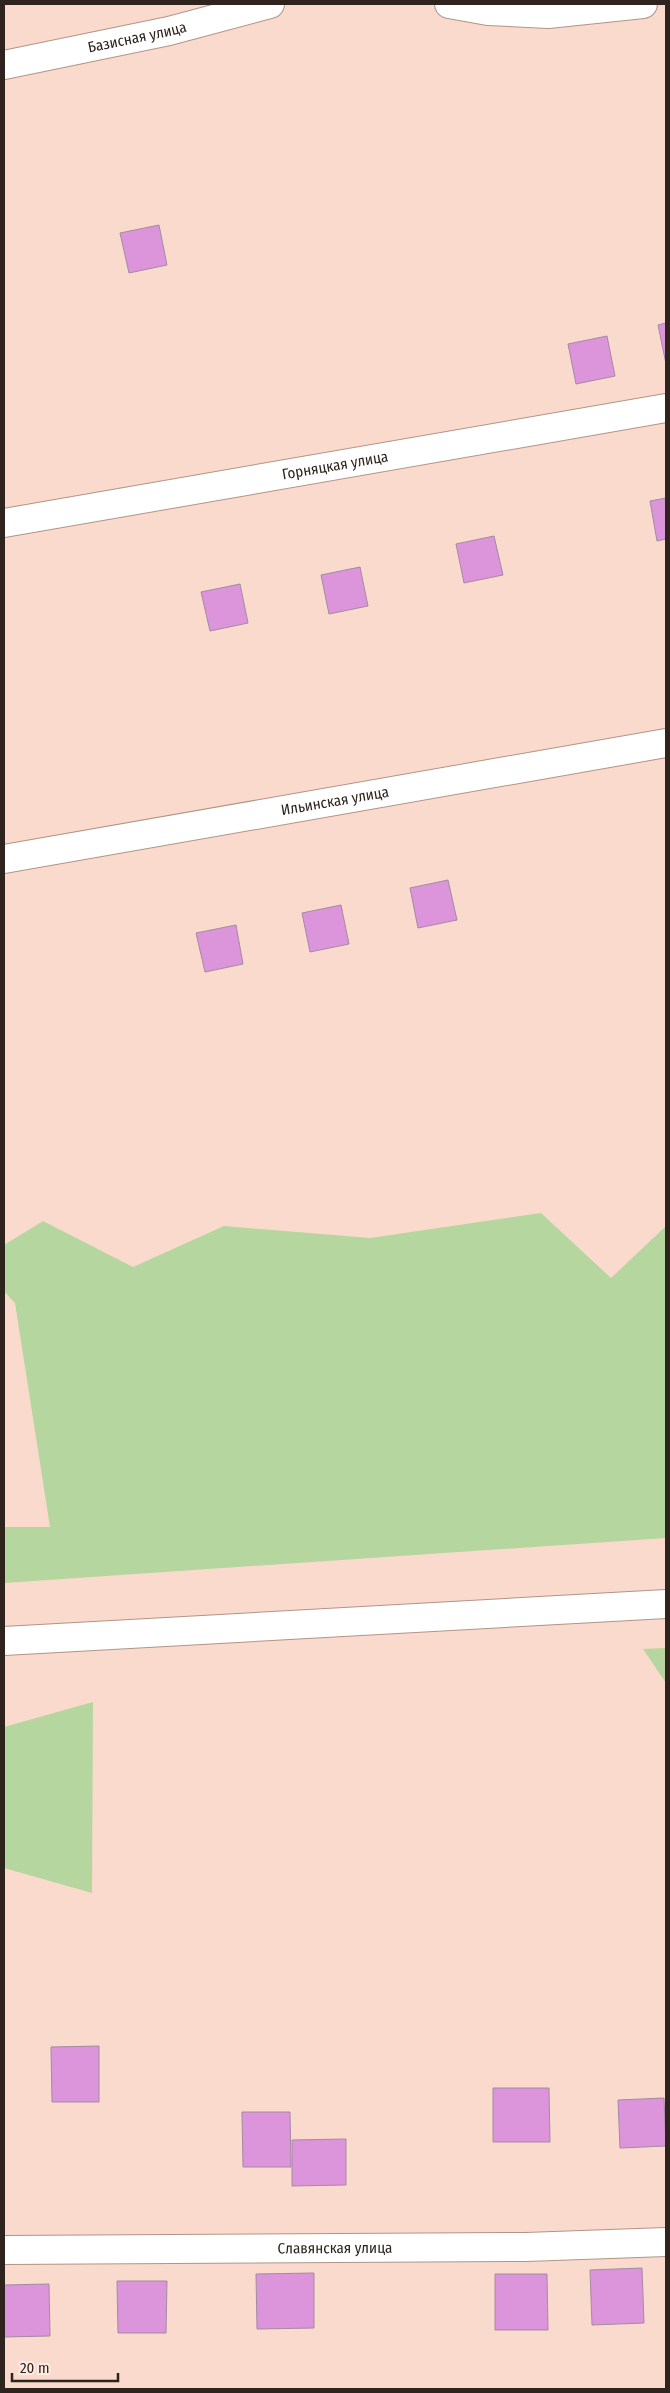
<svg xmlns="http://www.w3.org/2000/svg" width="670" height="2393" viewBox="0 0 670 2393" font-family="'Fira Sans Condensed',sans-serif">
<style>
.green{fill:#b6d69f}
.building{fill:#dc94db;stroke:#a28ca2}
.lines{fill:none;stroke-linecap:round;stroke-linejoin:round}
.minor-casing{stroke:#b29487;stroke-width:30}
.minor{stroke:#fff;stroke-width:28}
.labels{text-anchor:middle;stroke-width:4.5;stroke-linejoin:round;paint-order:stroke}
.street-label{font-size:15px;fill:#2f231e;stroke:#feebe2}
</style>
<rect width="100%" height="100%" fill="#fadacc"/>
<g class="green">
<path d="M541,1213L611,1278L666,1226V1538L4,1583V1527H50L15,1303L4,1291V1245L43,1221L133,1267L224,1226L370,1238Z"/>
<path d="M666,1648V1683L643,1649Z"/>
<path d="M93,1702L92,1893L4,1868V1727Z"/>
</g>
<g class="building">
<path d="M159,225L167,265L129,273L120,233Z"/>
<path d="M666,323V364L658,325Z"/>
<path d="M607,336L615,376L576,384L568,344Z"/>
<path d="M666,498V539L657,541L650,501Z"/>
<path d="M494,536L503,575L464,583L456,544Z"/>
<path d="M360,567L368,606L329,614L321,575Z"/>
<path d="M240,584L248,623L210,631L201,592Z"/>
<path d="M448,880L457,920L418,928L410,888Z"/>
<path d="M341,905L349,944L310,952L302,913Z"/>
<path d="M236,925L243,964L205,972L196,933Z"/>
<path d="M99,2046V2102H52L51,2047Z"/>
<path d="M493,2088H549L550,2142H493Z"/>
<path d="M664,2098L666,2146L620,2148L618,2100Z"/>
<path d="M242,2112H290L291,2167H243Z"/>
<path d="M346,2139V2185L292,2186V2140Z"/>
<path d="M642,2268L644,2323L592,2325L590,2270Z"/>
<path d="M314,2273V2328L257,2329L256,2274Z"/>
<path d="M495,2274H547L548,2330H495Z"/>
<path d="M117,2281H167L166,2333H118Z"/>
<path d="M49,2284L50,2336L4,2337V2285Z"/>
</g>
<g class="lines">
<defs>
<g id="minor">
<path d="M449,4L488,11L548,14L643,4"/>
<path id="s1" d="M4,65L169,31L270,4"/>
<path id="s2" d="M4,523L666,408"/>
<path id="s3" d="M4,859L666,743"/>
<path d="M4,1641L666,1604"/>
<path id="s4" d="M4,2250L526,2247L666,2242"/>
</g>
</defs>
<use href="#minor" class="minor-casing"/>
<use href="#minor" class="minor"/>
</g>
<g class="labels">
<g class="street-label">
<text dy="5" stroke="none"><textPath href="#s1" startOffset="136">Базисная улица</textPath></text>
<text dy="5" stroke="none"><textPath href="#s2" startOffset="336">Горняцкая улица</textPath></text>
<text dy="5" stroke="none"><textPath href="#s3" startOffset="336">Ильинская улица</textPath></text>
<text dy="5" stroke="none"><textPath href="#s4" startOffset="331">Славянская улица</textPath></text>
</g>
</g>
<rect width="670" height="2393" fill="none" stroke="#2f231e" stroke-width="10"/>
<path d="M12 2373v8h106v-8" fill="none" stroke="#2f231e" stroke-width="2.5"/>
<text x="20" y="2373" font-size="15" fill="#2f231e" stroke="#feebe2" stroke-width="4" paint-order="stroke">20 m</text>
</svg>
